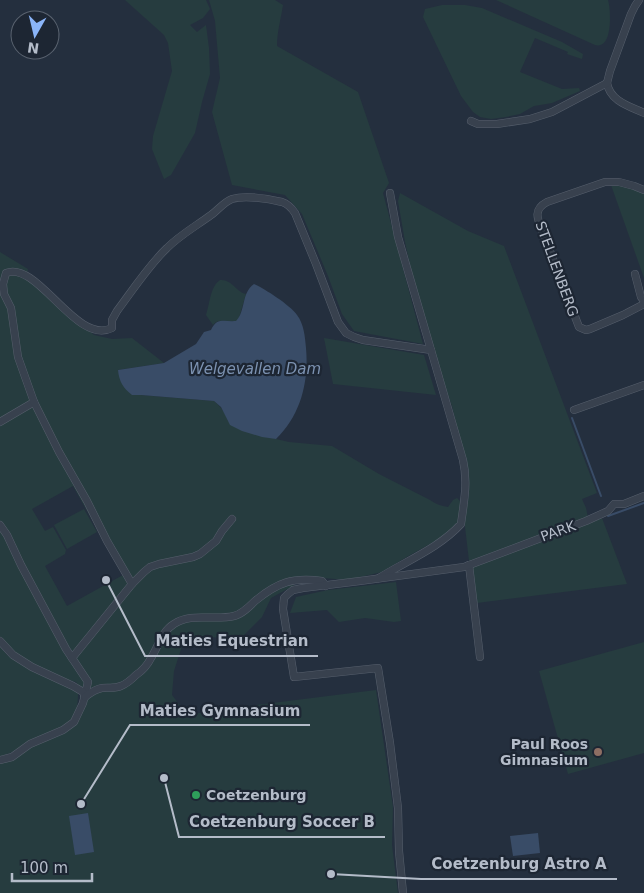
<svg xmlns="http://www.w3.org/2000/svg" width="644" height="893" viewBox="0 0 644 893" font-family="'DejaVu Sans',sans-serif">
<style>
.green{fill:#263c3f;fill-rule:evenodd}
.water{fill:#394c67}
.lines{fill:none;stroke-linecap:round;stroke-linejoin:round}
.stream{stroke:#394c67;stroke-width:2}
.minor-casing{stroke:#565f6c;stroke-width:8}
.minor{stroke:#38414e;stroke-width:7}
.education-dot{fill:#8d6e63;stroke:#1d2633;stroke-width:2}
.leisure-dot{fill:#2e9e5b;stroke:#1d2633;stroke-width:2}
.labels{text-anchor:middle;stroke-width:4.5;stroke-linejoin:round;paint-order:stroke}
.street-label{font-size:14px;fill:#b4bcc9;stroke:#1d2633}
.poi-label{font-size:14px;font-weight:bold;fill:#b4bcc9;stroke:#1d2633;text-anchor:end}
.water-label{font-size:15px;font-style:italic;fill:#7c92b1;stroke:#1d2633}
.leader{fill:none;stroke:#b4bcc9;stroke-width:2}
.callout-dot{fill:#b4bcc9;stroke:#1d2633;stroke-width:2}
.callout-label{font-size:15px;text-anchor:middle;font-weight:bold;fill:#b4bcc9;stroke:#1d2633;stroke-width:4.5;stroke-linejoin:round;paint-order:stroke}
</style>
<rect width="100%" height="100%" fill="#242f3e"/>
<g class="green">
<path d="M125,0H206L210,9L203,18L190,25L197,32L206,25L209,48L210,74L202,102L195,133L171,175L164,179L152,149L153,136L172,71L168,43L164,35Z"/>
<path d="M209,0H275L283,5C281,18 277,32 277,46L358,92L389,183L383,193L423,344L354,331L342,314L328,276L302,214L285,195L232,185L212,112L220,78L215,21Z"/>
<path d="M496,0H608C611,10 613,50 595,45Z"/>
<path d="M442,5H465L482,8L562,42L583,54L582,59L567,54L568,52L535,38L520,72L562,89L579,88L580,91L552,103L534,106L520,114L506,117L491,119L480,117L473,112L461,96L423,17L425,9Z"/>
<path d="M611,185H626L644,192V278Z"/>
<path d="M400,193L468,231L504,246L597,493L582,499L586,508L588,518L469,561L465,527V516L469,495L468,469L462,450L452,406L438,368L417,297L405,242L398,201Z"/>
<path d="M0,252L28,269L27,277L94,335L112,339L132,338L164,363L118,370L132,395H141L214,401C221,407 225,412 228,421L276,439L289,442L332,446L379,474L430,500C436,504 441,506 448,507L453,500L457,498L462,503L458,525L446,535L405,558L382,572L347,580L299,576L293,586L271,598L262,617L240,639L193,636L184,640L174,671L172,695L182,708L193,714L224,709L376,690L393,807L392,845L398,893H0V762C10,756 21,750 31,745C62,734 78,733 87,698L76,682L64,679L28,663L10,650L0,638ZM73,486L123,575L67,606L45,566L65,554L66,550L53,527L45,531L32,509Z"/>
<path d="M220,280C232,279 236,292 246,294L239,318L236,322C227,322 219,318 213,325L206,315C210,303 210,287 220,280Z"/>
<path d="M324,338L424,355L436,395L333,384Z"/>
<path d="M84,509L97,532L67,549L54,525Z"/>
<path d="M602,518L627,584L477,603L473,574V566Z"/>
<path d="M396,582L401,621L394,622L365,618L339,622L327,610L290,613L296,597L328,590Z"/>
<path d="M644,642V753L568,774L539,671Z"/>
<path d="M0,646L7,655L18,662L71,687L78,693C78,703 77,714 70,722C64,729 54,732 46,736C31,744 16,751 0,757Z"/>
</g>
<g class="water">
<path d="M254,284C265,289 290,305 297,315C304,324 305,337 306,348C309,381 301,415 276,439L262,437L242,431L230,425L221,407L214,401L141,395H132C123,388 119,381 118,370L164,363L196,344L204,332L211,330C217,317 224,322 236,321C246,311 241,293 254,284Z"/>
<path d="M88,813L94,852L75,855L69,816Z"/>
<path d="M538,833L540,853L513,856L510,836Z"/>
</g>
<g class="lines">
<g class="stream">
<path d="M572,418L601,496"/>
<path d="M608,516L644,503"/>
</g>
<defs>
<g id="minor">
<path d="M607,83C610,101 629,106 644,113"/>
<path d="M471,121L478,124H497L530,119L552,112L607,83L610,71L631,14L635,6L639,0"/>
<path d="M644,190L634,186L619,182H605L547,202C532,210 538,220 543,233L579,327L586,330L590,329L623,315L644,304"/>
<path d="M390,193L398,237L431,350"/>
<path d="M635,274L641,297L644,301"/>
<path d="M574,410L644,385"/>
<path d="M0,422L34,402"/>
<path d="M0,525L7,535L21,565L66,649L88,682L83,703L74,722L63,730L30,744L12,757L0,760"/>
<path d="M469,565L480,657"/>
<path d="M132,584L107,541L87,501L59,452L34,402L18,357L11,308L4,294L3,284L6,273C38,260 76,346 112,328V320L117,311C132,291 149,265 167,248C180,235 196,226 211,215C218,210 224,202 232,199C245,195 269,199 282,202C288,204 291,207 295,213L316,264L338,322L346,333L354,337L363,340L431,350L463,460C468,482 464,502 461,524C439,548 406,561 379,578"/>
<path d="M0,641L13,655L32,667L73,686L83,692L85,697"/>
<path d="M72,658L132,584L144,572L150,567L159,564L193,557L200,554L216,541L222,531L232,519"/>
<path d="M85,697C90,693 96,689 102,688C108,687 114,689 121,686C126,684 132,679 136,675C142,671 148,664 151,658C158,647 162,631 174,624C191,612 214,621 234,616C242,614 249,607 255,601C278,582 293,577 322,581L326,586"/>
<path d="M403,893L399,851L398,808L390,743L378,668L294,677L283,609L284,598L288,594L293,590L303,588L360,581L464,567L586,521L608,511L614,504H624L644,496"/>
</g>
</defs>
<use href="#minor" class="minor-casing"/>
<use href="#minor" class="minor"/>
</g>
<circle class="education-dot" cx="598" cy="752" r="5"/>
<circle class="leisure-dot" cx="196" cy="795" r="5"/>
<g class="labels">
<g class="street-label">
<text transform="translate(557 269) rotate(70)" y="5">STELLENBERG</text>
<text transform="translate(558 531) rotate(-20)" y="5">PARK</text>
</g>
<g class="poi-label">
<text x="588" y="749">Paul Roos<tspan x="588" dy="16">Gimnasium</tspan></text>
<text x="206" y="800" text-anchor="start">Coetzenburg</text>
</g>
<g class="water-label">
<text x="255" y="374">Welgevallen Dam</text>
</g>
</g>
<path class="leader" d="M106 580L145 656H318M81 804L130 725H310M164 778L179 837H385M331 874L421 879H617"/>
<g class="callout-dot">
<circle cx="106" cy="580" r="5"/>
<circle cx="81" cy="804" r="5"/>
<circle cx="164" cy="778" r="5"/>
<circle cx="331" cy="874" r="5"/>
</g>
<g class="callout-label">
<text x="232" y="646">Maties Equestrian</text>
<text x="220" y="716">Maties Gymnasium</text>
<text x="282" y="827">Coetzenburg Soccer B</text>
<text x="519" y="869">Coetzenburg Astro A</text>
</g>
<g transform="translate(35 35) rotate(188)"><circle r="24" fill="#1d2633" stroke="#59626f"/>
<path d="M0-4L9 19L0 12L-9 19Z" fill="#8ab4f8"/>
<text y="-8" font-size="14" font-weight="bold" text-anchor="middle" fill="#b4bcc9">N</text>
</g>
<path d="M12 873v8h80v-8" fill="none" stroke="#b4bcc9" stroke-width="2.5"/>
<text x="20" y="873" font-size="15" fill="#b4bcc9" stroke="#1d2633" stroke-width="4" paint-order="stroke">100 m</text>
</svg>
